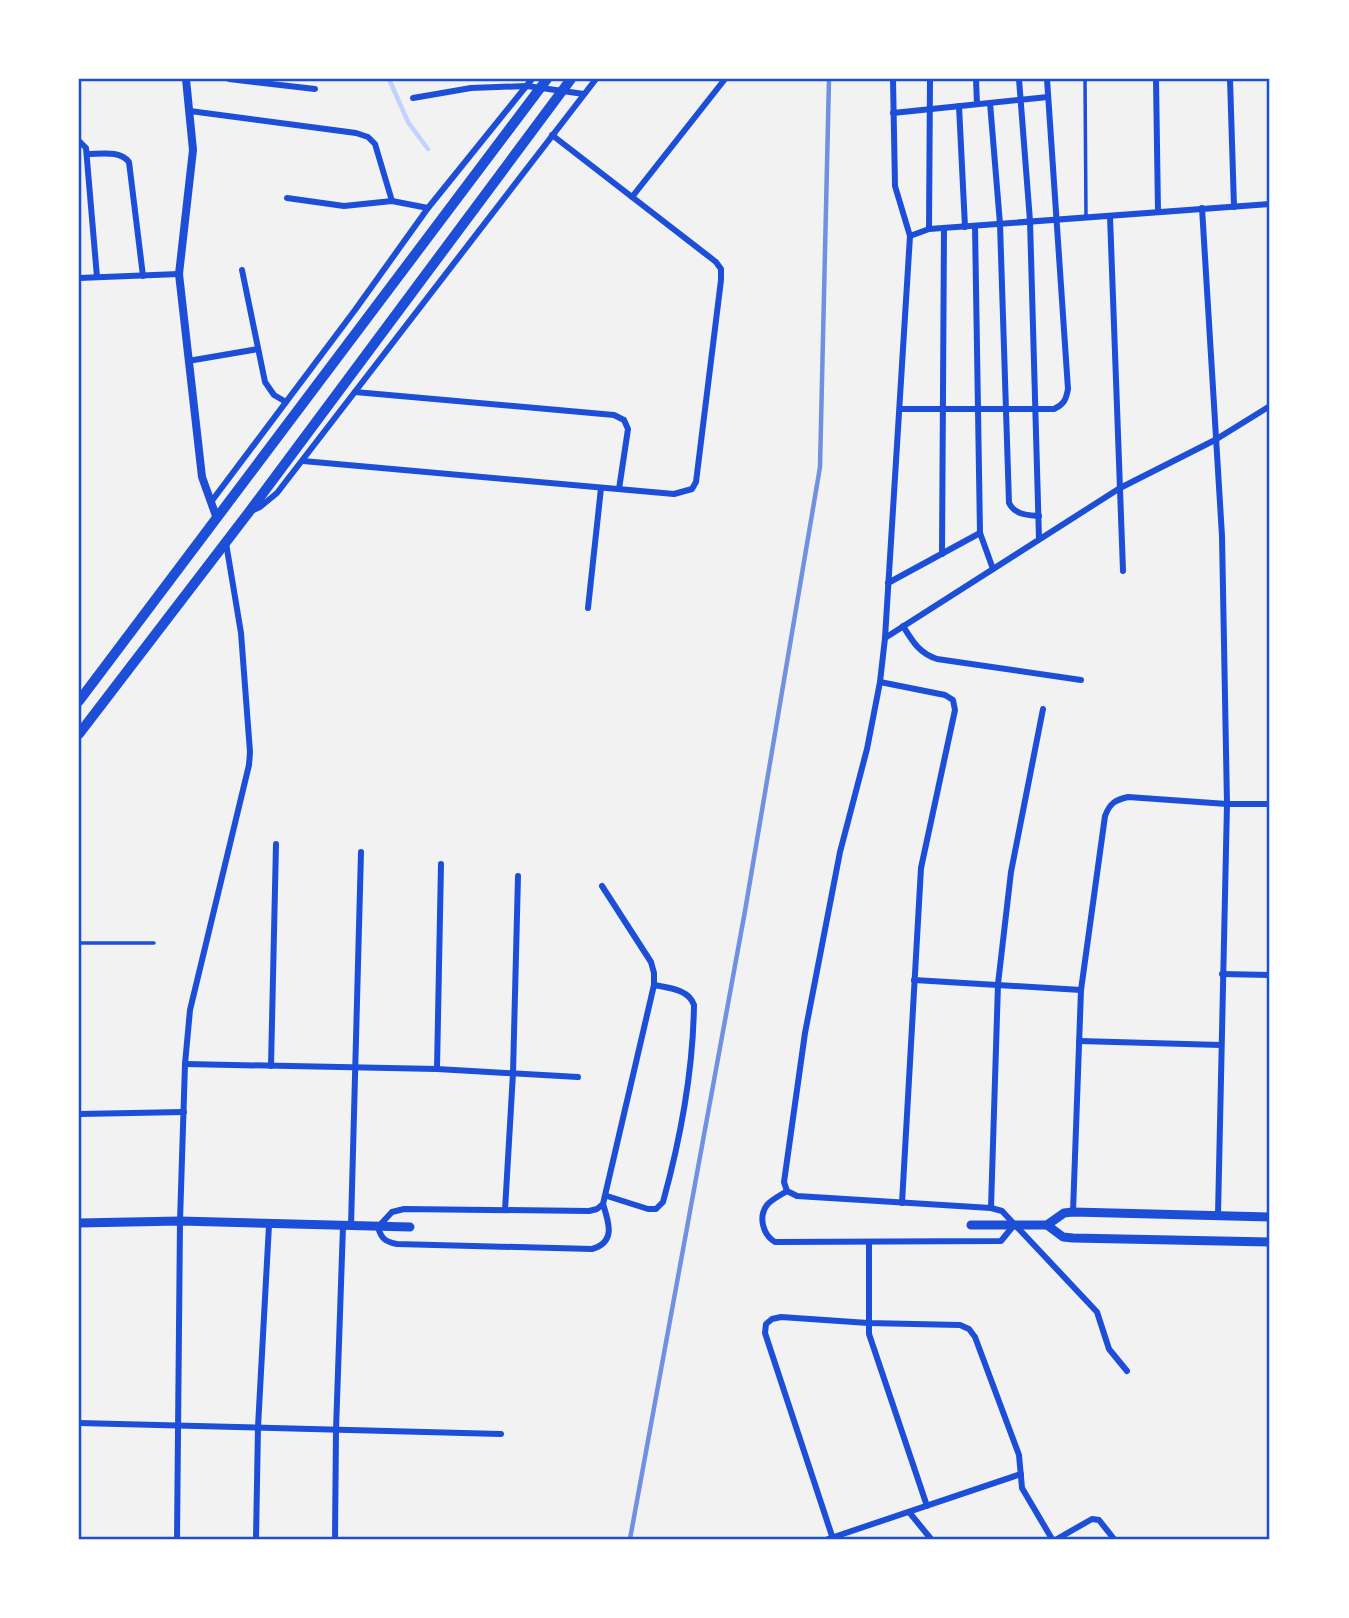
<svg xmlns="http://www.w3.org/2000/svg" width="1349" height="1618" viewBox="0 0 1349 1618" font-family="'PT Sans Narrow',sans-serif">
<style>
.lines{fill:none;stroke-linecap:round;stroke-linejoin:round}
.stream{stroke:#bfd3fe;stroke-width:4.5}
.service{stroke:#1d4ed8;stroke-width:3.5}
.minor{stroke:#1d4ed8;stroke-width:6}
.tertiary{stroke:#1d4ed8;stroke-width:8}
.secondary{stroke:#1d4ed8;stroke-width:9}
.primary{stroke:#1d4ed8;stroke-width:10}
.rail{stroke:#7290e2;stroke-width:4.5}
.neatline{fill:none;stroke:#1d4ed8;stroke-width:2.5}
</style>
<rect width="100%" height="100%" fill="#f2f2f2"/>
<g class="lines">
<path class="stream" d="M389,79L408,122L428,149"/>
<g class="service">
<path d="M1085,79L1086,217"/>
<path d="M79,943H154"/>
</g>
<g class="minor">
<path d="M229,79L315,89"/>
<path d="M893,79L895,186L910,236L885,638L880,682L867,749L840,852L805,1033L784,1182L787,1191L797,1196L991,1208L1002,1211L1097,1312L1109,1349L1127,1371"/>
<path d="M976,79L977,104"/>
<path d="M1019,79L1030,221L1039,539"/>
<path d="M1156,79L1158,212"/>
<path d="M1230,79L1234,207"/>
<path d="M413,98L471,88L527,86L584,94"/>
<path d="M990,103L1000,224L1009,503C1015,515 1027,515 1039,516"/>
<path d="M959,106L965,227"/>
<path d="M190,111L356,133L368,137L375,144L392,201"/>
<path d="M893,113L1048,97"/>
<path d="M79,141L86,148L97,277"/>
<path d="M87,154C101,154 120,150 129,162L143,276"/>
<path d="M632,197L725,79"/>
<path d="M287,198L344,206L392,201L428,208"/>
<path d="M1202,208L1222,536L1227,804L1218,1215"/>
<path d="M1110,216L1123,571"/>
<path d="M975,226L980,533L993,569"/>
<path d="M929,229L930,79"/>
<path d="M910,236L929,229L1270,204"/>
<path d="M242,270L265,382L274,395L286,402"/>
<path d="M79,278L179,274"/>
<path d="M188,361L258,349"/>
<path d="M355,392L614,415L624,420L628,429L619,489"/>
<path d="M900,409H1054C1064,404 1066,400 1068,389L1047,79"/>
<path d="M303,461L674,494L692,489L696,482L721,280V269L716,262L552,135"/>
<path d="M211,502L355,310L428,208L532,79"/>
<path d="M251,511L260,507L277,493L596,79"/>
<path d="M942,554L944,228"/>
<path d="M888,583L980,533"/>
<path d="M588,608L601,488"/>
<path d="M903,626C913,642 919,653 937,659L1081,680"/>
<path d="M885,638L1120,488L1215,440L1270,406"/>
<path d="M880,682L945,695L953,700L955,710L921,868L902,1203"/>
<path d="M602,886L651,962L654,973V985L603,1204L597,1209L589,1211L404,1209L392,1212L378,1227C381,1238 385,1242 397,1244L592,1249C616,1242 609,1223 603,1204"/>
<path d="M1222,974L1270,975"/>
<path d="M914,980L1081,990"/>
<path d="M1079,1041L1221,1045"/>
<path d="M185,1064L437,1069L578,1077"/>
<path d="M271,1066L276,844"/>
<path d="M437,1069L441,864"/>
<path d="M79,1114L184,1112"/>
<path d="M787,1191C781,1195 772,1199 767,1205C758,1217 763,1235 775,1242L1001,1241L1014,1225"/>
<path d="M607,1196L648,1209H656L663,1202C681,1137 693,1073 694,1005C689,989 668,988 654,985"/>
<path d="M991,1208L998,984L1011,872L1043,709"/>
<path d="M505,1210L513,1073L518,876"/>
<path d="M1073,1212L1081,990L1105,816C1110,803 1115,800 1128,797L1227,804H1270"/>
<path d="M351,1226L361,852"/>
<path d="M869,1242V1334L927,1506"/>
<path d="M79,1423L501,1434"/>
<path d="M909,1512L931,1539"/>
<path d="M177,1539L180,1221L185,1064L190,1010L249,765L250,752L241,633L226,543"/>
<path d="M256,1539L258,1427L269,1225"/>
<path d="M335,1539L336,1430L343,1226"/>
<path d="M828,1539L1021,1474"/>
<path d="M833,1539L765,1333L766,1324L772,1319L781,1317L868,1323L960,1325L969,1329L975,1337L1019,1455L1022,1488L1052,1539"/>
<path d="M1057,1539L1092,1519L1099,1520L1114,1539"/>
</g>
<path class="tertiary" d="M186,79L193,150L179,274L202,477L216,516"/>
<g class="secondary">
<path d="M79,1223L180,1221L410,1227"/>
<path d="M971,1225H1047L1064,1213L1073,1212L1270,1217"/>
<path d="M1047,1225L1063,1237L1073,1238L1270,1242"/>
</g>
<g class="primary">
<path d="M79,701L547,79"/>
<path d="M79,734L249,512L571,79"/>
</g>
<path class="rail" d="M630,1539L745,911L820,467L829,79"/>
</g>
<rect width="1349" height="1618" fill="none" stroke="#ffffff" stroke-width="161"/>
<rect x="80" y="80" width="1188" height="1458" class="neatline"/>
</svg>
